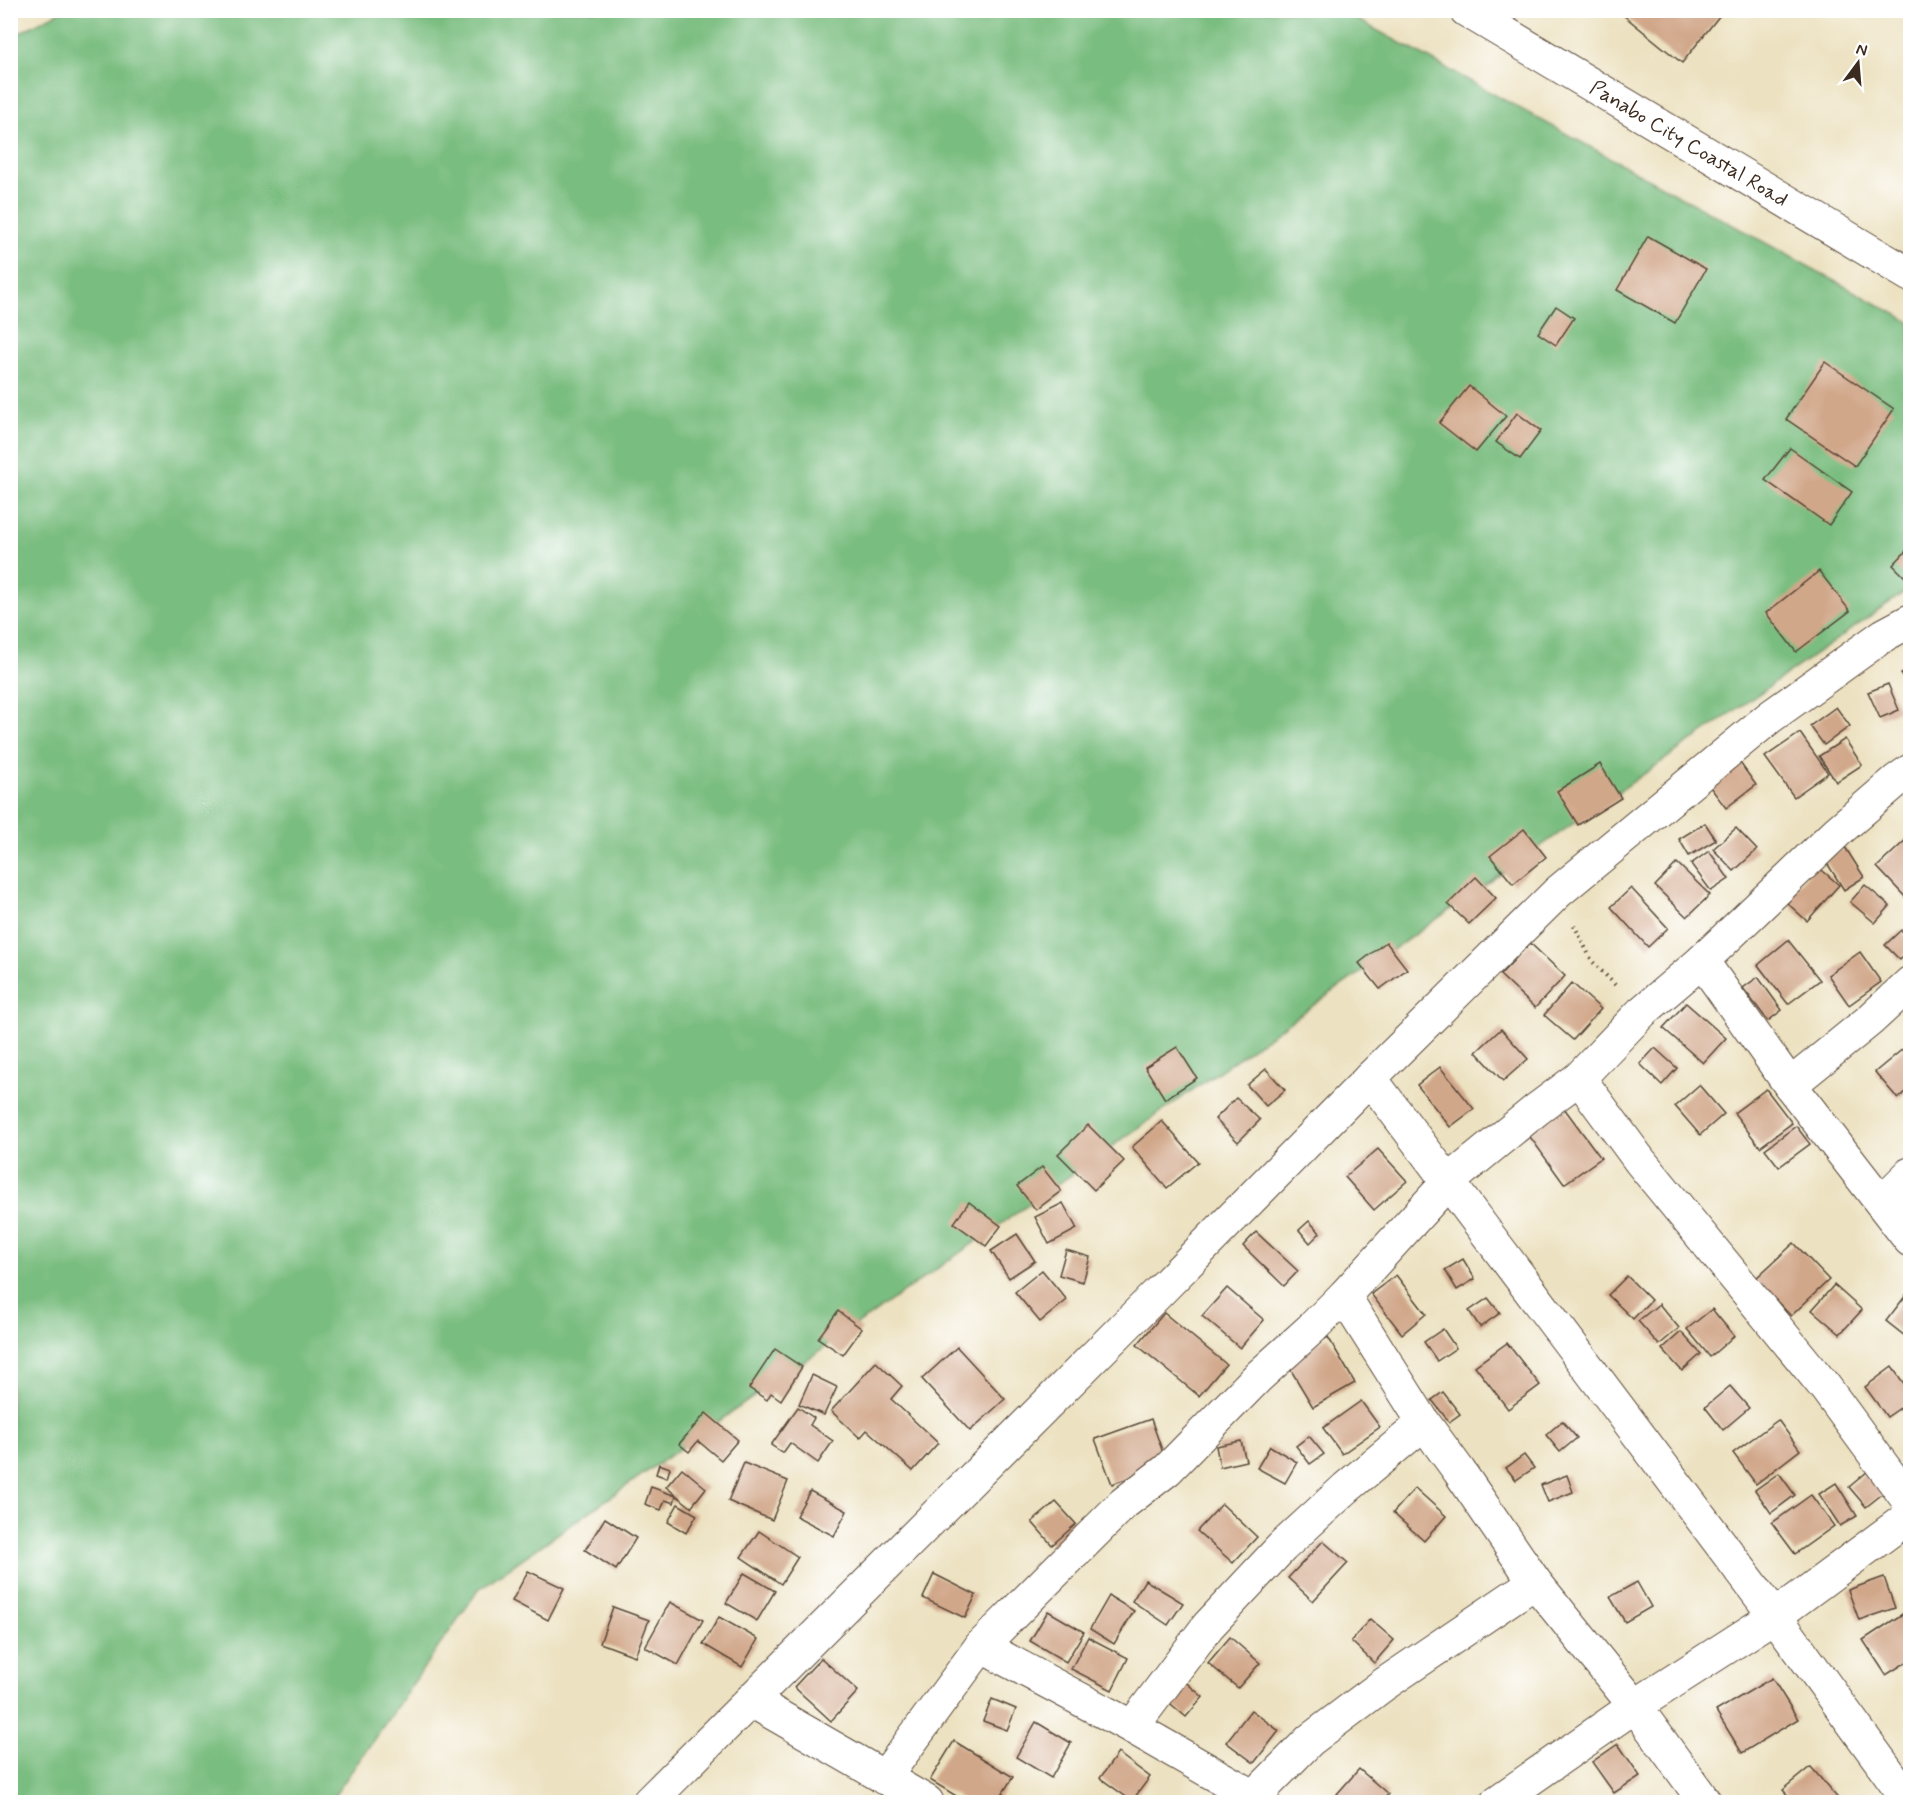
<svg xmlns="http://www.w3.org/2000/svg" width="1921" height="1813" viewBox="0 0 1921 1813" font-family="Mynerve,sans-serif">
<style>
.forest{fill:#7abd80;stroke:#5a744f;stroke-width:1.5}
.building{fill:#d1a78a}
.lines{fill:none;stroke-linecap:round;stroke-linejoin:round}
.street-casing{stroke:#564536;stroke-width:35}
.secondary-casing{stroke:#564536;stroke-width:35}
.path{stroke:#564536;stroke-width:4;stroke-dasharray:1.5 4.5;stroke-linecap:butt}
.street{stroke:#fff;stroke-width:33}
.secondary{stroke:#fff;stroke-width:33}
.labels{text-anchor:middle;stroke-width:4.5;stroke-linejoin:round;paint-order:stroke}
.street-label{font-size:21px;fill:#3b2a1e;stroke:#fff}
</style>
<rect width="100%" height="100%" fill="#fff"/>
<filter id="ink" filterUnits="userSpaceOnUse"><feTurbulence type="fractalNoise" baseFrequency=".0167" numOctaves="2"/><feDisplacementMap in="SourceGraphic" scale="12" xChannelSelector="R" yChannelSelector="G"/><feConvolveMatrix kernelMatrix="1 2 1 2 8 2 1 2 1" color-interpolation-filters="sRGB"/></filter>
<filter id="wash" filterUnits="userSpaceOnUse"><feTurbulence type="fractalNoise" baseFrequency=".008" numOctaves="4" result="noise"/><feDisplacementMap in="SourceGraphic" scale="24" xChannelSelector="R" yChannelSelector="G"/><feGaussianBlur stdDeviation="1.35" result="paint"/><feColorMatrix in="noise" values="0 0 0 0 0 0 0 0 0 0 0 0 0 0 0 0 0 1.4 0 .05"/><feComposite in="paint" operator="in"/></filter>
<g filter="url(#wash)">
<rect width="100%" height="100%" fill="#ece1c0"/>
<path class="forest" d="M63,10L1342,11L1910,322V588L479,1589L330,1802H11V37Z"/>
<g id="blocks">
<g class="building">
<path d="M1617,10H1724L1682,63Z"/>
<path d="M1648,236L1706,269L1675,323L1617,290Z"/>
<path d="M1556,306L1574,318L1556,345L1538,333Z"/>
<path d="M1825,362L1894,409L1855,466L1786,419Z"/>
<path d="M1469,386L1506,416L1476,452L1439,423Z"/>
<path d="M1517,413L1541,431L1520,459L1496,442Z"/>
<path d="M1790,448L1852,492L1829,525L1765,480Z"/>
<path d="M1910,547V582L1893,565Z"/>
<path d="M1819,571L1850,611L1796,652L1766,613Z"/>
<path d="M1910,669V693L1901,674Z"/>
<path d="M1888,684L1899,710L1880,718L1868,692Z"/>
<path d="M1836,707L1850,726L1824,745L1810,726Z"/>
<path d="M1800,733L1828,773L1794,797L1765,757Z"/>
<path d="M1845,739L1862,765L1836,782L1819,756Z"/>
<path d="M1738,760L1756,785L1726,808L1707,783Z"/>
<path d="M1600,764L1621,798L1578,825L1557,791Z"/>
<path d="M1705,823L1716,840L1689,856L1679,839Z"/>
<path d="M1736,828L1757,850L1734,871L1713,849Z"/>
<path d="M1524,829L1546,857L1513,884L1490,856Z"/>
<path d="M1910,836V902L1877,867Z"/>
<path d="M1845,847L1864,877L1844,890L1825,860Z"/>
<path d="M1709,851L1729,879L1711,891L1691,864Z"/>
<path d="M1677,863L1710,895L1687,917L1655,886Z"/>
<path d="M1816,865L1839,885L1807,921L1785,901Z"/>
<path d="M1476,877L1496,898L1469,924L1448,904Z"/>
<path d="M1865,885L1890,906L1875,923L1850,902Z"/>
<path d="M1631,888L1668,928L1648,947L1611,907Z"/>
<path d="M1901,930L1910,941V950L1900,960L1885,945Z"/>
<path d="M1788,940L1820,980L1788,1004L1758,965Z"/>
<path d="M1386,942L1407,969L1380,989L1359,963Z"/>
<path d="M1530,943L1565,976L1535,1008L1500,975Z"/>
<path d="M1860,952L1881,982L1849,1005L1828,975Z"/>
<path d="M1758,977L1782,1010L1768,1021L1743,988Z"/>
<path d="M1572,983L1601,1009L1573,1040L1544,1015Z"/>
<path d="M1686,1003L1726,1038L1703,1063L1663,1028Z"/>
<path d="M1501,1029L1528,1059L1503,1081L1476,1052Z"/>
<path d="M1910,1043V1088L1898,1099L1875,1072Z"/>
<path d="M1177,1047L1197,1078L1165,1099L1145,1067Z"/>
<path d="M1655,1048L1677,1068L1662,1085L1640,1064Z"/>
<path d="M1440,1067L1474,1109L1450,1127L1417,1085Z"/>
<path d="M1266,1069L1285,1090L1266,1106L1247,1085Z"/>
<path d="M1699,1085L1724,1114L1700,1135L1675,1106Z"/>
<path d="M1766,1089L1792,1123L1760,1147L1734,1113Z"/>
<path d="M1236,1098L1260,1120L1238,1142L1215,1119Z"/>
<path d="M1564,1108L1601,1158L1564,1184L1528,1134Z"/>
<path d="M1162,1121L1198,1162L1167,1188L1132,1147Z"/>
<path d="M1088,1125L1124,1161L1094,1190L1058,1154Z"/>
<path d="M1796,1126L1810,1144L1779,1167L1765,1149Z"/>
<path d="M1378,1149L1407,1181L1374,1210L1345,1177Z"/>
<path d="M1042,1167L1061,1191L1036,1210L1017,1186Z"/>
<path d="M969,1202L1001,1226L986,1246L954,1223Z"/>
<path d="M1063,1203L1077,1229L1049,1244L1035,1217Z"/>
<path d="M1309,1221L1320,1233L1310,1243L1299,1230Z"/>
<path d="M1256,1232L1298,1271L1284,1286L1243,1246Z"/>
<path d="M1017,1234L1035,1261L1009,1278L991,1251Z"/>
<path d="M1794,1243L1829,1280L1791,1316L1755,1279Z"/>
<path d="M1066,1250L1090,1257L1083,1282L1059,1275Z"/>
<path d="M1463,1259L1475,1279L1457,1290L1445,1270Z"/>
<path d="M1042,1270L1067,1300L1040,1322L1015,1292Z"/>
<path d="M1396,1275L1426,1314L1402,1334L1371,1294Z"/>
<path d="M1627,1276L1651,1300L1633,1319L1608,1295Z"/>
<path d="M1834,1285L1862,1310L1840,1334L1812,1310Z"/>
<path d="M1227,1288L1264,1320L1240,1348L1202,1316Z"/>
<path d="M1910,1290V1340L1886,1321Z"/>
<path d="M1488,1298L1500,1313L1480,1327L1469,1311Z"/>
<path d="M1659,1304L1679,1328L1659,1345L1638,1321Z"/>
<path d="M1712,1309L1734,1336L1710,1357L1687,1329Z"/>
<path d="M838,1311L862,1329L843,1355L818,1338Z"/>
<path d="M1164,1313L1226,1364L1199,1396L1137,1345Z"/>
<path d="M1443,1329L1456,1348L1437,1361L1424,1342Z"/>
<path d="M1681,1332L1701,1354L1682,1371L1662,1349Z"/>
<path d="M1328,1337L1355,1383L1313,1407L1286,1362Z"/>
<path d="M1507,1343L1540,1385L1508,1409L1475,1366Z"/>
<path d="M957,1347L1005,1399L970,1431L922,1379Z"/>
<path d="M775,1349L802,1367L781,1400L771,1393L767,1400L749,1388Z"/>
<path d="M876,1362L902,1386L891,1399L938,1443L913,1471L867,1430L860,1438L831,1411Z"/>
<path d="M1892,1367L1910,1392V1401L1887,1417L1865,1387Z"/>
<path d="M812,1375L837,1387L824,1415L799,1404Z"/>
<path d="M1730,1386L1749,1408L1723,1430L1705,1407Z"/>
<path d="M1443,1392L1460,1414L1449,1422L1432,1400Z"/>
<path d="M1361,1401L1380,1427L1342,1454L1323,1428Z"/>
<path d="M798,1407L814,1418L810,1425L833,1441L818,1463L790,1443L783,1453L771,1445Z"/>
<path d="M706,1413L738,1440L721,1460L698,1441L689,1452L679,1444Z"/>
<path d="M1151,1419L1167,1464L1112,1484L1095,1439Z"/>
<path d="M1778,1420L1800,1450L1756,1484L1733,1453Z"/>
<path d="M1562,1421L1577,1438L1560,1452L1546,1435Z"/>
<path d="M1309,1436L1324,1454L1310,1464L1296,1446Z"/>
<path d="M1241,1441L1246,1461L1220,1467L1216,1446Z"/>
<path d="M1270,1446L1297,1462L1285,1483L1257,1468Z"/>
<path d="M1524,1455L1534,1468L1516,1480L1506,1468Z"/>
<path d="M744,1463L788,1481L772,1520L728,1501Z"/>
<path d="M659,1464L670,1468L667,1478L656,1474Z"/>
<path d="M682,1468L706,1488L691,1507L666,1487Z"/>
<path d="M1868,1471L1885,1492L1866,1507L1849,1487Z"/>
<path d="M1779,1473L1795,1495L1771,1513L1755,1490Z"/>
<path d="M1567,1475L1573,1492L1548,1502L1541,1485Z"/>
<path d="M1836,1483L1857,1516L1840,1526L1819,1494Z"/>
<path d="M651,1487L676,1496L674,1503L665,1500L661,1510L645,1504Z"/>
<path d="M1415,1488L1446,1516L1424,1541L1393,1513Z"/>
<path d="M810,1491L847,1511L834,1536L796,1516Z"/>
<path d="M1811,1495L1834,1526L1795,1554L1772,1523Z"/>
<path d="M1056,1502L1076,1524L1052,1545L1032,1522Z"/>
<path d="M678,1504L697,1515L686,1533L668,1522Z"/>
<path d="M1222,1504L1257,1537L1233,1563L1197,1531Z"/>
<path d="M605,1518L636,1538L616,1570L585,1550Z"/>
<path d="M759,1531L798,1557L781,1584L741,1557Z"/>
<path d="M1323,1541L1348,1563L1313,1601L1288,1578Z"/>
<path d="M528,1571L564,1588L548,1620L512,1601Z"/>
<path d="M744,1573L775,1591L757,1621L726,1603Z"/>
<path d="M934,1574L976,1595L965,1618L923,1598Z"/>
<path d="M1884,1577L1895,1608L1859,1620L1848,1590Z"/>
<path d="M1145,1580L1183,1603L1168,1625L1132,1601Z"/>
<path d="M1637,1582L1651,1607L1625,1622L1610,1597Z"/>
<path d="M1109,1596L1134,1611L1114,1644L1090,1629Z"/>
<path d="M670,1602L703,1620L678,1665L645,1647Z"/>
<path d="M613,1607L649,1620L635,1656L600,1643Z"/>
<path d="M1910,1609V1660L1886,1675L1863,1640Z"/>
<path d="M1048,1611L1084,1632L1066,1662L1030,1641Z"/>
<path d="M719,1617L758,1639L742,1667L703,1644Z"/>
<path d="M1370,1619L1394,1640L1374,1663L1351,1641Z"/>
<path d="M1088,1637L1128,1658L1112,1690L1071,1669Z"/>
<path d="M1230,1637L1260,1663L1238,1688L1208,1663Z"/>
<path d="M821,1658L858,1691L831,1721L794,1687Z"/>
<path d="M1772,1678L1798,1719L1742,1753L1716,1711Z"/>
<path d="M1182,1679L1203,1697L1186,1717L1165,1699Z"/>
<path d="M992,1699L1016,1709L1007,1730L983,1721Z"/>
<path d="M1251,1710L1279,1731L1254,1763L1226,1742Z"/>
<path d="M1036,1722L1071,1743L1051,1778L1016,1757Z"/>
<path d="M954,1741L1013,1777L997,1802H966L930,1780Z"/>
<path d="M1618,1744L1640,1776L1614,1793L1592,1762Z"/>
<path d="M1118,1753L1150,1777L1132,1801L1100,1778Z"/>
<path d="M1811,1767L1841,1802H1794L1783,1790Z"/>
<path d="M1359,1769L1388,1794L1382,1802H1347L1337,1794Z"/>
</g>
</g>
</g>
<g filter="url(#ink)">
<use href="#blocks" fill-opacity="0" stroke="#564536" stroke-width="1.5"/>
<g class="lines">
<defs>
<g id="street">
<path d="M1702,961L1838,831L1896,781L1910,771"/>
<path d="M1370,1078L1775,1616L1910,1802"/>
<path d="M1790,1085L1870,1020L1910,983"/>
<path d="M1882,1202L1910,1174"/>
<path d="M1910,1240L1790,1085L1702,961L1642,1012L1579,1078L1640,1161L1825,1387L1910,1503"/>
<path d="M1344,1296L1424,1423L1459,1471L1535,1582L1635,1706L1705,1802"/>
<path d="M981,1646L1124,1503L1167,1470L1258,1377L1311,1329L1344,1296L1448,1182L1536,1110L1579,1078"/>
<path d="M752,1701L927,1802"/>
<path d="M1132,1727L1208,1626L1282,1547L1346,1488L1424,1423"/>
<path d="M884,1778L981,1646L1132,1727L1263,1802"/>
<path d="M1254,1797L1310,1740L1383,1685L1535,1582"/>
<path d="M649,1802L1157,1294L1370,1078L1558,892L1770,717L1884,635L1910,621"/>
<path d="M1497,1802L1635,1706L1775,1616L1910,1516"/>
</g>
<g id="secondary">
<path id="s1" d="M1466,10L1910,275"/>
</g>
</defs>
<use href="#street" class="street-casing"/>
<use href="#secondary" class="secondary-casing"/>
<path class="path" d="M1574,925L1592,961L1617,987"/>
<use href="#street" class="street"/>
<use href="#secondary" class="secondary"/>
</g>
</g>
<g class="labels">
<g class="street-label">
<text dy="7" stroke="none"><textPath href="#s1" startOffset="260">Panabo City Coastal Road</textPath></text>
</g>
</g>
<rect width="1921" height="1813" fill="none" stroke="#fff" stroke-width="36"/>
<g transform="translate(1858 63) rotate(16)" stroke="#ffffff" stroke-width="4.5" paint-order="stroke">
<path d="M0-4.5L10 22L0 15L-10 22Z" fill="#3b2a1e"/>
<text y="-9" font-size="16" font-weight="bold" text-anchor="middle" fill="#3b2a1e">N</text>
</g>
</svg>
